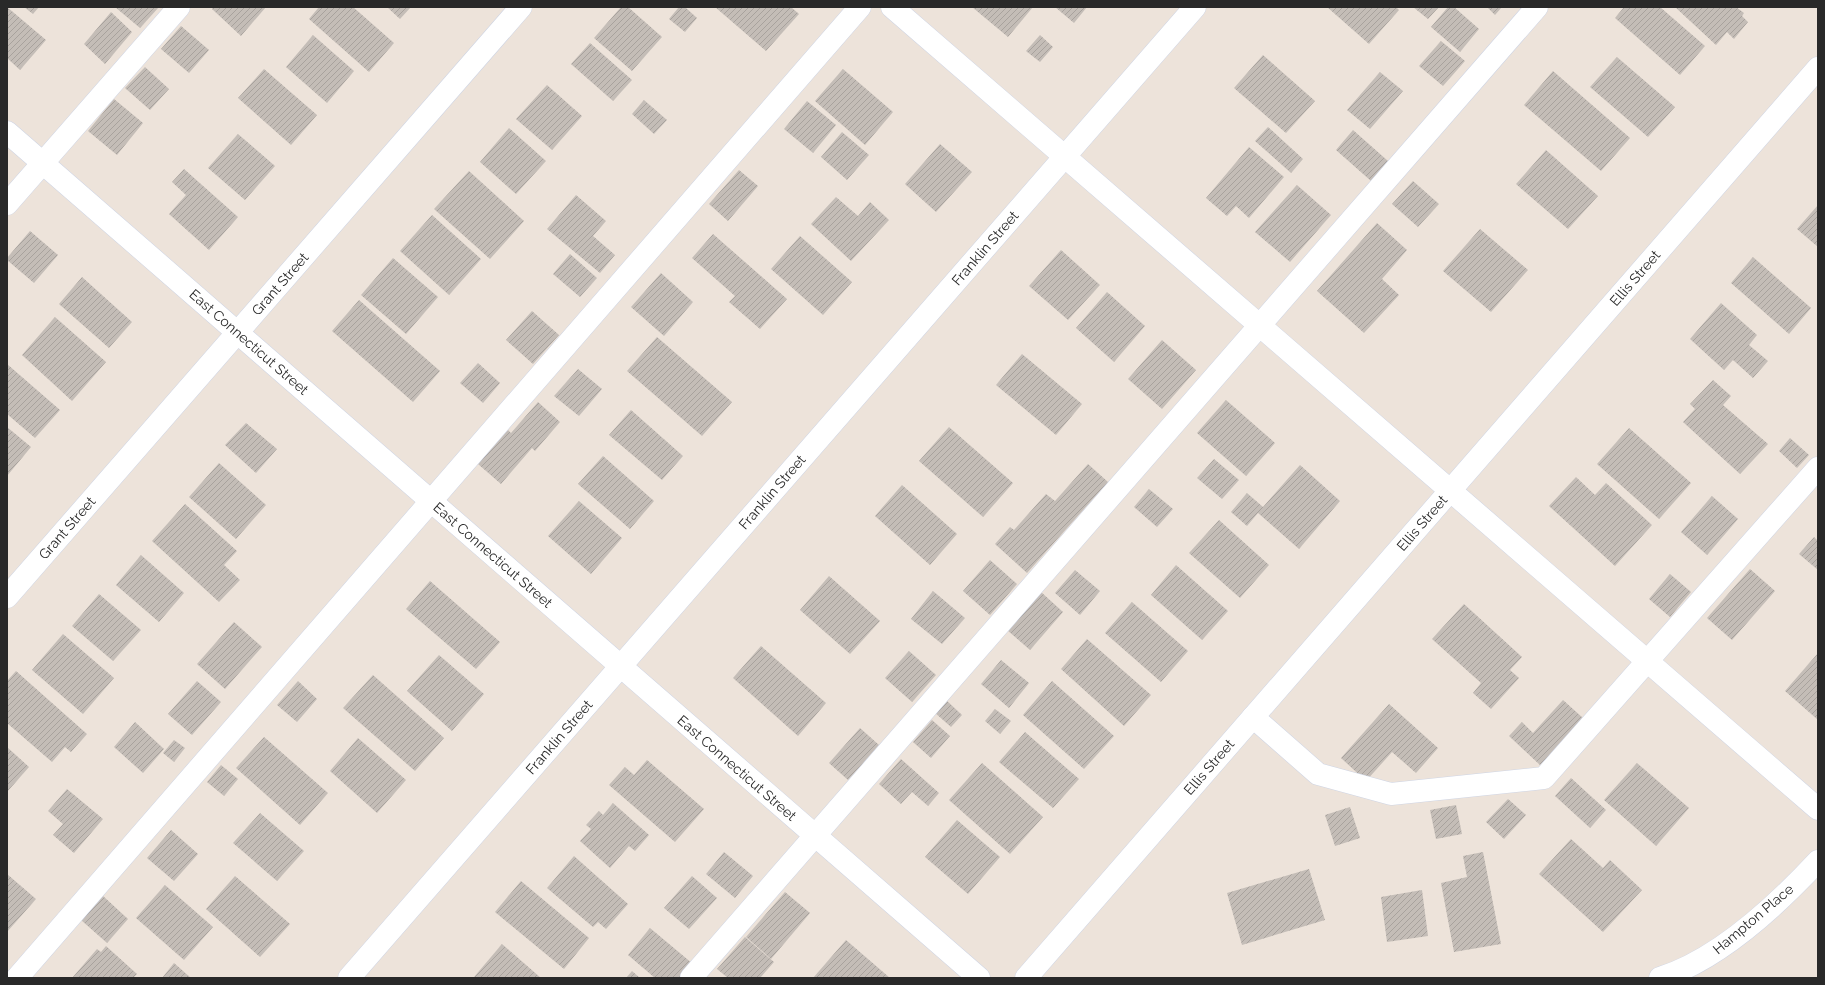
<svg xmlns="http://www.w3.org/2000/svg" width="1825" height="985" viewBox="0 0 1825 985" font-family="Raleway,sans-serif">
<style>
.building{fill:url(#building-hatch)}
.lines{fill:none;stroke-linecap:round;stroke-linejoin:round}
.minor-casing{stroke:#cfd5e4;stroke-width:23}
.minor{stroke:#fff;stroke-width:22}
.labels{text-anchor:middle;stroke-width:3;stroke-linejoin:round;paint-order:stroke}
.street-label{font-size:14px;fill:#292929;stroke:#fff}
</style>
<defs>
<pattern id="building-hatch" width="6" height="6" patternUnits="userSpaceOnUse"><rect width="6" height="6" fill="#c4bdb7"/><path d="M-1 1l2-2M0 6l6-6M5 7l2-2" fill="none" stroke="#a8a29d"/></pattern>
</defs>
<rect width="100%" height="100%" fill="#ede3da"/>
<g class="building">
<path d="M7,7L46,40L20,70L7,58Z"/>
<path d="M24,7H39L33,14Z"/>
<path d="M115,7H159L140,28Z"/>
<path d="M213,7H266L241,36L212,9Z"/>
<path d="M319,7H353L394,43L369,72L309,19Z"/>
<path d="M387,7H411L400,19Z"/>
<path d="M621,7H628L662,37L632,71L594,38Z"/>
<path d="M679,7H685L697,18L685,32L669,19Z"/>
<path d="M715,7H791L799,14L766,51Z"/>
<path d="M972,7H1033L1008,37Z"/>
<path d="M1055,7H1087L1074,23Z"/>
<path d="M1327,7H1396L1399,10L1369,44Z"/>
<path d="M1413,7H1439L1428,19Z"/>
<path d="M1448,7H1454L1479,29L1460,52L1431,27Z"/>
<path d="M1487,7H1502L1495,15Z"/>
<path d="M1624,7H1660L1705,46L1680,75L1615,18Z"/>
<path d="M1675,7H1736L1744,13L1742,16L1748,22L1734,39L1727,32L1716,45Z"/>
<path d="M111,12L132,32L105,64L84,44Z"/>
<path d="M181,26L209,50L189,73L161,49Z"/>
<path d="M313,35L354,71L327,103L286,67Z"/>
<path d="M1040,35L1053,47L1040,62L1026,51Z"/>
<path d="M1441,41L1465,61L1443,86L1419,66Z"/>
<path d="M590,43L632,80L613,101L571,64Z"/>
<path d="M1263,55L1315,101L1286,133L1234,88Z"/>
<path d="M1617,57L1675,107L1648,137L1590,87Z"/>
<path d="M145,67L169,89L150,110L125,88Z"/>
<path d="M264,69L317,115L291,145L238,98Z"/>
<path d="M843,69L893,112L865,145L815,101Z"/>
<path d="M1553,71L1630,138L1601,171L1524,105Z"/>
<path d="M1380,72L1403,91L1370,129L1347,110Z"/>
<path d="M547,85L582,116L552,150L516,119Z"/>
<path d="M114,99L143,123L117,155L88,131Z"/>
<path d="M644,100L667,120L654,134L632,114Z"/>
<path d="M807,101L836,125L813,153L784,129Z"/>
<path d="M1268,127L1303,159L1291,173L1255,141Z"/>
<path d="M509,128L546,161L516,194L480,162Z"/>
<path d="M1353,130L1388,161L1371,181L1336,150Z"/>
<path d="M842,132L869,155L847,180L821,157Z"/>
<path d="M238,134L275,166L245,200L208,168Z"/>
<path d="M940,144L972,172L936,212L905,184Z"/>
<path d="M1249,147L1284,177L1249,218L1236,206L1227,216L1206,198Z"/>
<path d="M1546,150L1598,196L1568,229L1516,184Z"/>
<path d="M184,169L238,217L209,250L169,214L186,195L172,182Z"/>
<path d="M739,170L758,186L728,221L709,204Z"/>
<path d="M469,171L524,221L490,259L434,209Z"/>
<path d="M1413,181L1439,204L1418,227L1392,204Z"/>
<path d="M1297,185L1331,215L1290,262L1255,232Z"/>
<path d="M576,195L606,221L593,236L615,255L600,273L547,229Z"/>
<path d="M836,197L858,216L870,202L889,220L851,261L811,224Z"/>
<path d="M1818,205V247L1797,229Z"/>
<path d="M432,215L481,259L449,295L400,251Z"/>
<path d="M1377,223L1407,250L1382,279L1399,295L1364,333L1317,291Z"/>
<path d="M1480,229L1528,270L1491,312L1443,271Z"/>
<path d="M30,231L58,255L34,283L7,260V258Z"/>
<path d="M713,234L787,299L760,329L729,302L735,296L692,258Z"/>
<path d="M800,236L852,282L823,315L771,269Z"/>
<path d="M1061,250L1100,285L1068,320L1029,286Z"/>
<path d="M570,254L597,278L580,297L553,274Z"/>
<path d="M1753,257L1811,308L1789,334L1731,283Z"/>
<path d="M393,258L438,297L406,334L361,295Z"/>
<path d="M661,273L693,302L664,336L631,307Z"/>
<path d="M82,277L132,322L109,348L59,304Z"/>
<path d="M1107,292L1145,326L1114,362L1076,328Z"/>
<path d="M359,300L440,371L413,402L332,331Z"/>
<path d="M1721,303L1757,335L1749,345L1768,361L1753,378L1733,360L1724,370L1690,339Z"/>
<path d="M532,311L559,335L533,364L506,340Z"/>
<path d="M55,317L106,362L72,401L22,355Z"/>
<path d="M657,337L732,402L702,436L627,371Z"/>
<path d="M1162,340L1196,370L1162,409L1128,379Z"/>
<path d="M1022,354L1082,404L1056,435L996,385Z"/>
<path d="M478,363L500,383L483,403L460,383Z"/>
<path d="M7,364L60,410L35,438L7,414Z"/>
<path d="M578,369L602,389L579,416L554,396Z"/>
<path d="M1713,380L1731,396L1723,405L1768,444L1740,474L1683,422L1695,409L1690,404Z"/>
<path d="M1226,400L1275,443L1246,476L1197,433Z"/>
<path d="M538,402L560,422L535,451L532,448L501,484L478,464L508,430L511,433Z"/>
<path d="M631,410L683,456L662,480L609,435Z"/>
<path d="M246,423L277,449L256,473L225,445Z"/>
<path d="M7,427L31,447L7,476Z"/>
<path d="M949,427L1013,483L983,517L919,461Z"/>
<path d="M1629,428L1691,483L1659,519L1597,464Z"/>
<path d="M1790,438L1809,455L1797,468L1779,451Z"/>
<path d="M603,456L654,501L630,529L578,484Z"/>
<path d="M1214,459L1239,480L1222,499L1197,478Z"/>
<path d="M219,463L266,505L236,539L189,497Z"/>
<path d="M1088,464L1108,482L1027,573L995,544L1010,527L1014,530L1046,494L1055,501Z"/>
<path d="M1300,465L1340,501L1299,549L1258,513L1247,526L1231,512L1247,493L1263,507Z"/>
<path d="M1576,477L1595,495L1606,483L1652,525L1615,566L1549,506Z"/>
<path d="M902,485L957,534L930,565L875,516Z"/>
<path d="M1149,489L1173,509L1157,527L1134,507Z"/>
<path d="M1712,496L1738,519L1707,555L1681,532Z"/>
<path d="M579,501L622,538L591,574L548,536Z"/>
<path d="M185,504L237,551L224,565L240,580L219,602L152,541Z"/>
<path d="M1219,520L1269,565L1240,598L1189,553Z"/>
<path d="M1814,537L1818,541V570L1799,554Z"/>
<path d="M141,555L184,593L159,622L116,585Z"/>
<path d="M990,560L1017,584L990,615L963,591Z"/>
<path d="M1176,565L1228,611L1202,640L1151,595Z"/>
<path d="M1750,569L1775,591L1732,640L1707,618Z"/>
<path d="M1075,570L1100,591L1080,615L1055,593Z"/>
<path d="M1670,574L1691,592L1670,617L1649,599Z"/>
<path d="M829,576L880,621L850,654L800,610Z"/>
<path d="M430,581L500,642L476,669L406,609Z"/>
<path d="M933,591L965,618L942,644L911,619Z"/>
<path d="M1041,592L1063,612L1030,650L1007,630Z"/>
<path d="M99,594L141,630L113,661L72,626Z"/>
<path d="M1132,602L1188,651L1161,682L1105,633Z"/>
<path d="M1464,604L1522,657L1510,670L1519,678L1491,709L1473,693L1481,683L1432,639Z"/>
<path d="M234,622L262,647L225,689L197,664Z"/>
<path d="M63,634L114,678L83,714L32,670Z"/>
<path d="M1087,639L1151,695L1124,726L1061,669Z"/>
<path d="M761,646L826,703L798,736L733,678Z"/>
<path d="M909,651L936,675L912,702L885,678Z"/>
<path d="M1818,653V720L1785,691Z"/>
<path d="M439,655L484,694L452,731L407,691Z"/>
<path d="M1001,660L1029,683L1009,708L981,684Z"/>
<path d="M16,671L87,734L71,752L65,747L52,762L7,723V681Z"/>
<path d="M373,675L444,738L415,771L343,708Z"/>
<path d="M197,681L221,702L192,735L168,714Z"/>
<path d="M298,681L317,699L297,722L277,705Z"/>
<path d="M1052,681L1114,736L1084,769L1023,715Z"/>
<path d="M945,699L962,715L951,727L934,712Z"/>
<path d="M1563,700L1583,718L1540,765L1509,736L1522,722L1533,733Z"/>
<path d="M1389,704L1438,748L1416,773L1392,752L1366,781L1341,758Z"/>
<path d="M995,709L1011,721L1000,734L985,721Z"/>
<path d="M932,720L950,736L931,758L913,742Z"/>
<path d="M135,722L164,749L143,773L114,747Z"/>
<path d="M860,728L879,745L848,780L829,763Z"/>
<path d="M1025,732L1079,779L1053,808L999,762Z"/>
<path d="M264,737L328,793L300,825L236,768Z"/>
<path d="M358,738L406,780L377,813L330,771Z"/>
<path d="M174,740L185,748L174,762L163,753Z"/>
<path d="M7,747L29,767L7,792Z"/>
<path d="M901,759L939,793L928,806L912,792L901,804L879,784Z"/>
<path d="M647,760L704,809L675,842L609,785L625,767L634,775Z"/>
<path d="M982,763L1043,817L1010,854L949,800Z"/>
<path d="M1637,763L1689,808L1656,846L1604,800Z"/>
<path d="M221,765L238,779L224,796L207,782Z"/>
<path d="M1571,778L1606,810L1590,828L1555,796Z"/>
<path d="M67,789L103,819L74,853L53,835L63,824L48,811Z"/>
<path d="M1508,799L1526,815L1504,839L1486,822Z"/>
<path d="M613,803L649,835L635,851L629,846L610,868L580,841L591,829L586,825L599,811L603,815Z"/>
<path d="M1456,805L1462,834L1436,839L1430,810Z"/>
<path d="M1350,807L1360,838L1335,846L1325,815Z"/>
<path d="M260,813L304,851L277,881L233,843Z"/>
<path d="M957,820L1000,857L968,894L925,857Z"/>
<path d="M171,830L198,854L174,881L147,858Z"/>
<path d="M1571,839L1603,868L1610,860L1642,890L1603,932L1539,874Z"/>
<path d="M724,852L753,876L735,898L706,874Z"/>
<path d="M1483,852L1501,944L1454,952L1441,883L1467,877L1463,856Z"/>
<path d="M574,856L628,904L606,929L598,922L593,927L547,888Z"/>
<path d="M1309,869L1325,920L1242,945L1227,893Z"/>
<path d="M7,874L36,899L7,932Z"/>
<path d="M235,876L290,924L260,957L206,909Z"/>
<path d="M692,876L717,898L689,929L664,908Z"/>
<path d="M521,881L589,938L564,969L495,912Z"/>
<path d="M165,885L213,927L184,960L136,918Z"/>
<path d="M1422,890L1428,936L1387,942L1381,897Z"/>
<path d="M785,892L810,913L771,959L746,937Z"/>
<path d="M103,896L128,919L107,943L81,920Z"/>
<path d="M650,928L693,964L681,978H655L628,955Z"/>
<path d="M745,937L774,962L760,978H728L717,969Z"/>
<path d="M846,940L890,978H813Z"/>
<path d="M502,944L541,978L474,977Z"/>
<path d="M106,946L137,974L133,978H72L97,949L101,952Z"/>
<path d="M174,963L191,978H162Z"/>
<path d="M632,971L640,978H626Z"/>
</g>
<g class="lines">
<defs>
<g id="minor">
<path d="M892,7L1818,809"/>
<path d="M7,132L979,978"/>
<path d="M7,204L179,7"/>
<path d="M7,597L521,7"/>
<path d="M1253,717L1318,774L1391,794L1544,778L1818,468"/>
<path d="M17,978L860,7"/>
<path d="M349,978L1195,7"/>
<path d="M691,978L1537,7"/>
<path d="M1026,978L1818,68"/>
<path d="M1660,978C1718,960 1777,905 1818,861"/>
</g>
</defs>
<use href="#minor" class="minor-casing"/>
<use href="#minor" class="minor"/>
</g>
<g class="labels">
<g class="street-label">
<text transform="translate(985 248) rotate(-49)" y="5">Franklin Street</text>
<text transform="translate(1635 278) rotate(-49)" y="5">Ellis Street</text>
<text transform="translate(280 284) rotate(-49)" y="5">Grant Street</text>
<text transform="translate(249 342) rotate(41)" y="5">East Connecticut Street</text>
<text transform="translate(772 492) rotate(-49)" y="5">Franklin Street</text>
<text transform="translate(1422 523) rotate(-49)" y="5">Ellis Street</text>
<text transform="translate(67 528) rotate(-49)" y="5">Grant Street</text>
<text transform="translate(493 555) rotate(41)" y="5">East Connecticut Street</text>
<text transform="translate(559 737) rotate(-49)" y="5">Franklin Street</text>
<text transform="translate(1209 767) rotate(-49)" y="5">Ellis Street</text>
<text transform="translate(737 768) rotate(41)" y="5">East Connecticut Street</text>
<text transform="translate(1753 919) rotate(-40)" y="5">Hampton Place</text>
</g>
</g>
<rect width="1825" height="985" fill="none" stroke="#292929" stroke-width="16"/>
</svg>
